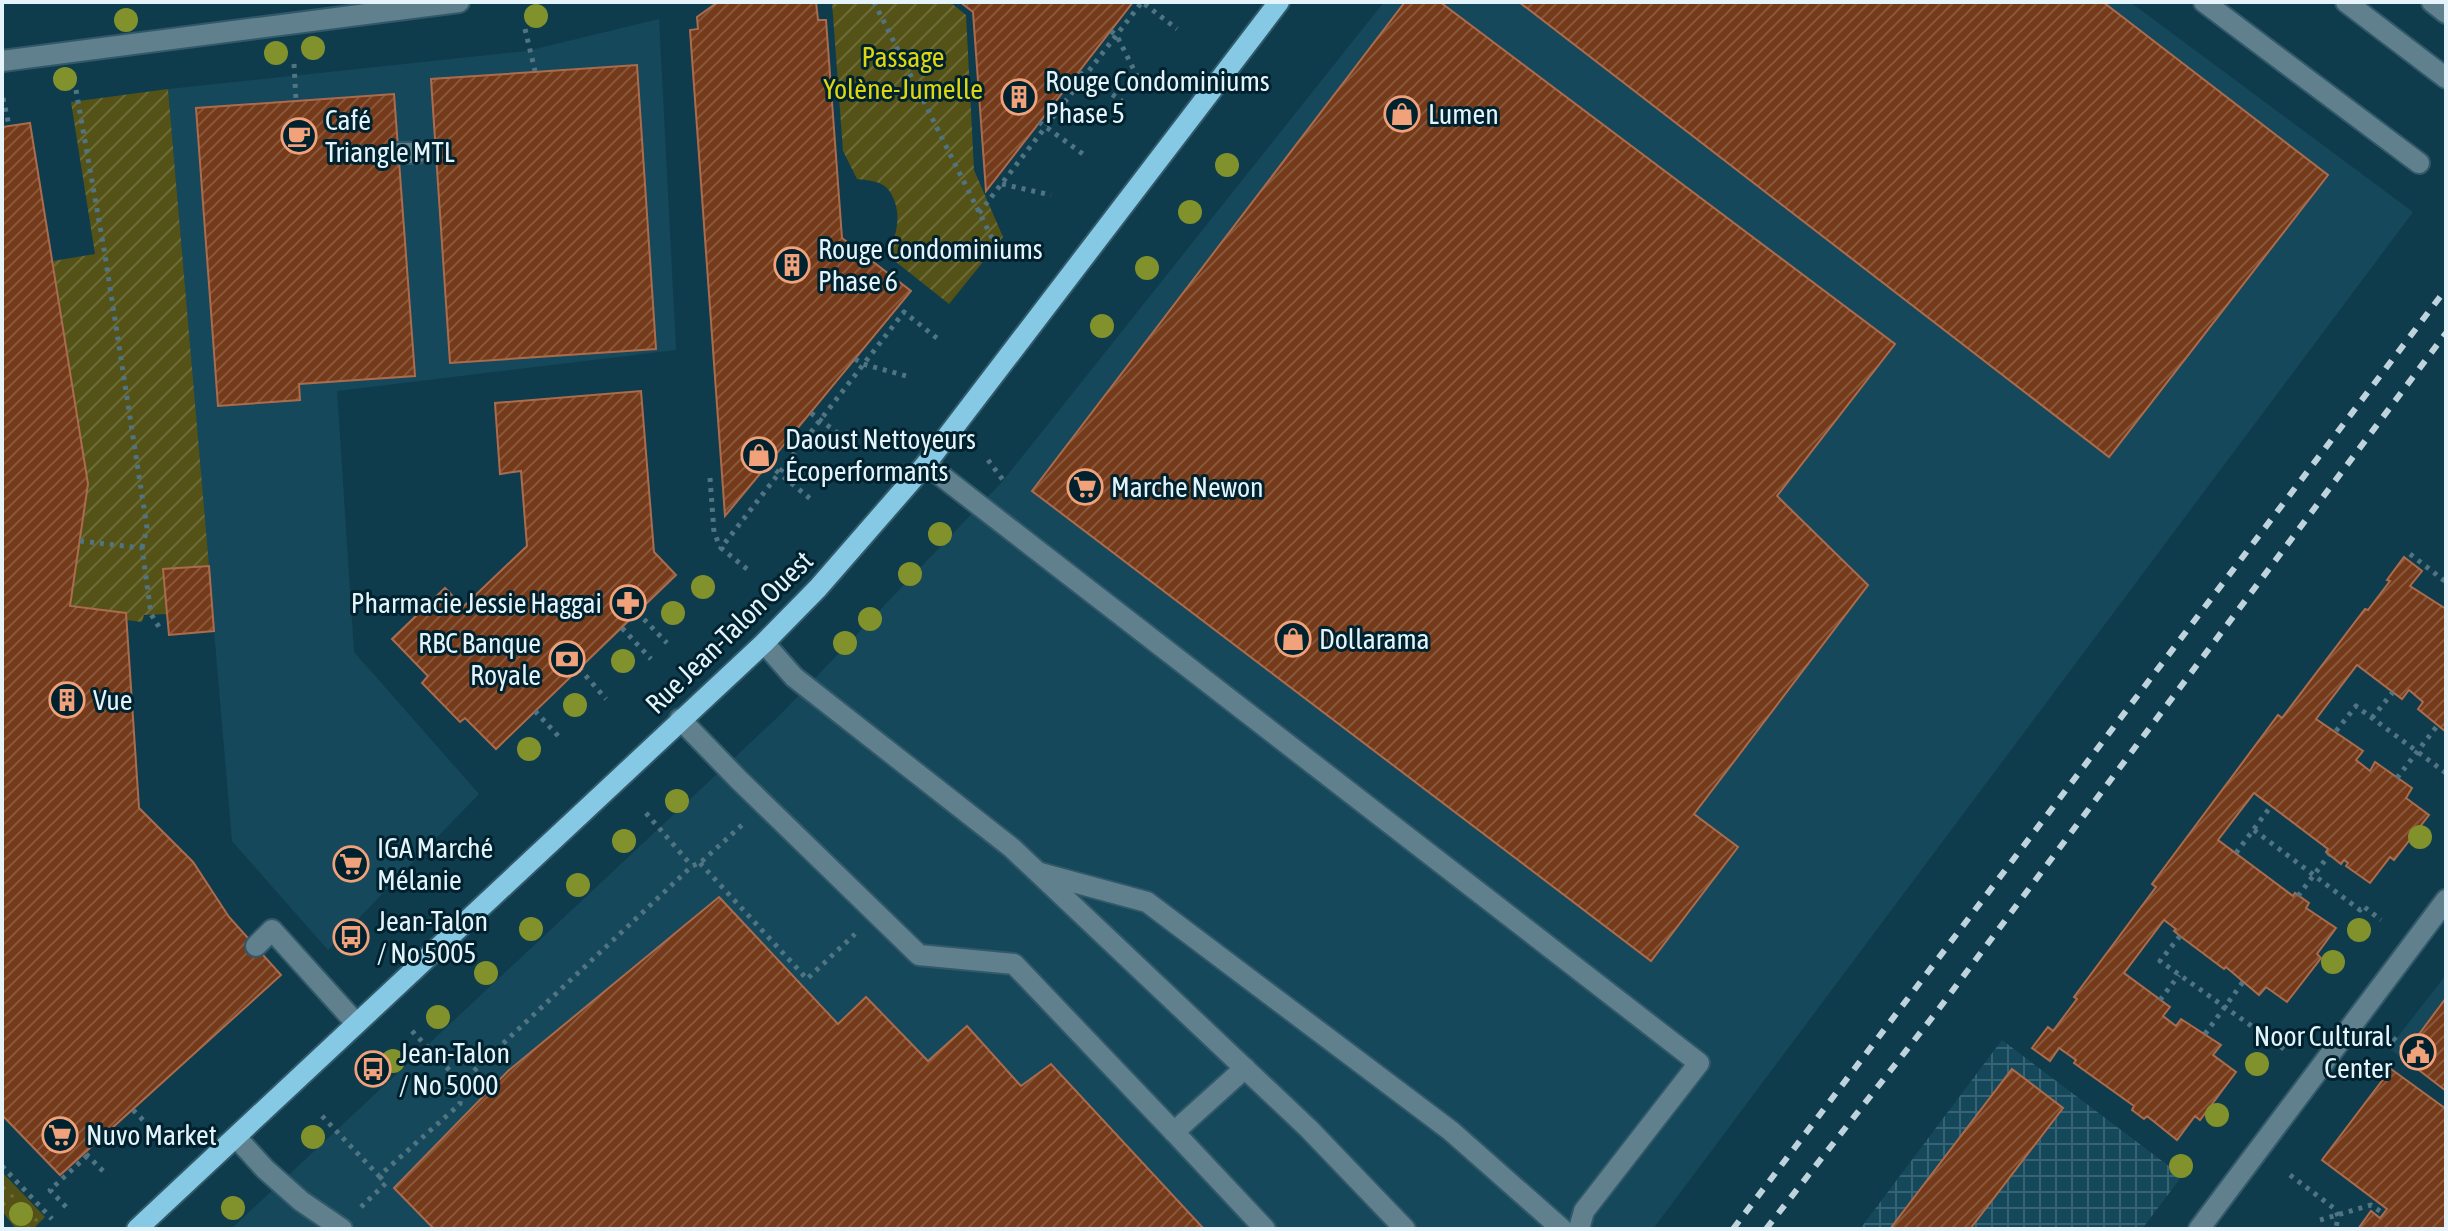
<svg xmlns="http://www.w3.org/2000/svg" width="2448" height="1231" viewBox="0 0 2448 1231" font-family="'Asap Condensed',sans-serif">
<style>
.built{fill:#16485b}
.industrial{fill:url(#industrial-grid)}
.grass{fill:url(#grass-dots)}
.garden{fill:url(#garden-furrows)}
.building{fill:url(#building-hatch);stroke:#ab6c4d;stroke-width:2}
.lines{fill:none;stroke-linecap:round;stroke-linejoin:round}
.minor-casing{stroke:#315969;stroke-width:24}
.major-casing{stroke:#315969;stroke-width:24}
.path{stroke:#507482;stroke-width:5;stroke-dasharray:4 6;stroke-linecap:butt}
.minor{stroke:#61808e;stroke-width:20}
.major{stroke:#86c9e5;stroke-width:20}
.rail{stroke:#bfd3dc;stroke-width:6;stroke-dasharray:10 10;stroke-linecap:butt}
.tree{fill:#81912b}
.labels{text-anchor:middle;stroke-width:6;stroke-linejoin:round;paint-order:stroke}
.park-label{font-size:28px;fill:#ded60f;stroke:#00222f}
.poi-label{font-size:28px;fill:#e5f4fb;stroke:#00222f;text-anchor:start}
.street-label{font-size:28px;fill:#e5f4fb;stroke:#00222f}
</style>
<defs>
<pattern id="industrial-grid" width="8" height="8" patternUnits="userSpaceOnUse" patternTransform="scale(2)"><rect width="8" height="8" fill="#16485b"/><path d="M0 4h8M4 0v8" fill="none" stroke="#386373"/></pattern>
<pattern id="grass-dots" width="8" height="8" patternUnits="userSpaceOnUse" patternTransform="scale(2)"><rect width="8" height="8" fill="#545216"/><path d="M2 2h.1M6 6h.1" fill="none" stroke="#6c6c39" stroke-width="1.8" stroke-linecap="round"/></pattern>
<pattern id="garden-furrows" width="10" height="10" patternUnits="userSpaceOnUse" patternTransform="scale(2)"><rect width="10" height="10" fill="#545216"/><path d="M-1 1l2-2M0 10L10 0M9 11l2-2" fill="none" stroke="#6c6c39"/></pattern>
<pattern id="building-hatch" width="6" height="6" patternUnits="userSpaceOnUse" patternTransform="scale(2)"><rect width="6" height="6" fill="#743a1a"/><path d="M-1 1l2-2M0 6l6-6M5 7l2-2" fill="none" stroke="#88573c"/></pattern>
</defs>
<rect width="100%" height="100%" fill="#0f3c4d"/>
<g class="built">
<path d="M1384,2H2130L2413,212L1653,1229H231L780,715L1002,482Z"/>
<path d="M659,19L676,350L337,391L354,652L479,794L328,950L232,841L168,89L527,51Z"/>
<path d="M2446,975V1091L2389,1048Z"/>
</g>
<path class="industrial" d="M2002,1040L2182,1176L2142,1229H1860Z"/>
<path class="grass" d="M2,1172L45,1217L33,1229H16L2,1211Z"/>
<g class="garden">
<path d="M832,2H950L966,15L974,170L1003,237L949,304L886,254C899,235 903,207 887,188C880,181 867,180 857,179L843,151Z"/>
<path d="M168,89L209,566L164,569L167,614L144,615L142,622L126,620L125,613L70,606L88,484L53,261L95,254L71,102Z"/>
</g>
<g class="building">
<path d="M718,2H816L818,20H826L842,238L911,291L725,516L690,30L698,29L697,17Z"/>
<path d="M960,2H1133L986,191L973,12Z"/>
<path d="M1405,2H1440L1895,344L1777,496L1868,585L1694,814L1738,847L1651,961L1032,491Z"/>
<path d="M1519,2H2103L2328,175L2109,457Z"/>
<path d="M637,65L656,349L450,363L431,79Z"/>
<path d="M394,94L415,376L299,384L300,400L218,406L196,108Z"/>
<path d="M30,123L88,484L70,606L126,613L139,808L193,862L229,917L281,975L60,1175L2,1115V127Z"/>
<path d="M641,391L654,552L676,575L496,749L465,718L460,722L422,683L428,676L392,639L445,588L463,607L527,546L521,471L500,474L495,403Z"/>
<path d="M2404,557L2422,571L2410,586L2446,609V732L2418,709L2423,702L2409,690L2402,699L2357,665L2316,719L2363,751L2356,760L2370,771L2375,762L2412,788L2406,798L2429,815L2394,860L2390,857L2370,883L2346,866L2348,863L2344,860L2341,864L2326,852L2328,849L2254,793L2218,840L2293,896L2295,893L2309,903L2306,908L2336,928L2317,954L2321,958L2287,1002L2266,987L2259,995L2226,967L2224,969L2180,936L2174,931L2176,929L2164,920L2124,973L2170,1007L2163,1016L2176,1026L2181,1019L2221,1045L2213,1055L2236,1072L2200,1120L2195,1116L2177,1140L2147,1116L2144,1119L2132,1110L2134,1106L2074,1063L2076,1060L2059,1048L2050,1061L2032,1048L2048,1027L2053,1031L2077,999L2074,997L2156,887L2152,884L2278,715L2282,718L2365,609L2368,610L2390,581L2387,580Z"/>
<path d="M209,566L214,631L169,635L163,569Z"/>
<path d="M719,897L838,1024L866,997L928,1061L967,1026L1021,1086L1051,1064L1204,1229H434L394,1188L508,1071Z"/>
<path d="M2446,998V1091L2402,1057Z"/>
<path d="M2012,1069L2063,1108L1970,1229H1890Z"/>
<path d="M2391,1069L2446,1109V1229H2358L2371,1211L2380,1218L2387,1209L2322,1160Z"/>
</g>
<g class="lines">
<defs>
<g id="minor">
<path d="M2204,2L2419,163"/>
<path d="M2346,2L2446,78"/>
<path d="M2432,2L2446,13"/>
<path d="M2,61L459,2"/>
<path d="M398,153H417"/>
<path d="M926,464L1699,1063L1584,1211L1579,1229"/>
<path d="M764,643L794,677L1012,848L1309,1129L1405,1229"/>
<path d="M680,719L739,780L919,955L1014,964L1174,1132"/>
<path d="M1040,873L1147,902L1451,1131L1562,1229"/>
<path d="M256,946L272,930L355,1022"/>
<path d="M1245,1068L1174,1132L1265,1229"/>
<path d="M236,1137L265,1169L301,1201L342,1229"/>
<path d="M2199,1229L2446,900"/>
</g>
<path id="major" d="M137,1229L764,643L818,588L926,464L1279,2"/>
</defs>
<use href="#minor" class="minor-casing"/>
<use href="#major" class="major-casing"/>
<g class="path">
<path d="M874,2L1002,258"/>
<path d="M525,29L535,71"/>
<path d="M1111,31L1117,36L1139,80"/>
<path d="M294,64L296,101"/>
<path d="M1079,72L1122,101"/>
<path d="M76,90L105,255L147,528L142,548"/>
<path d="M3,98L9,126"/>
<path d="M1039,122L1083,154"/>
<path d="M1002,184L1051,195"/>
<path d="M979,213L1142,2L1177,29"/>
<path d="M855,359L863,364L910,377"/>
<path d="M811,413L856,447"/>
<path d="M988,460L1006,484"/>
<path d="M768,464L813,501"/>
<path d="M710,478L714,532L720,547"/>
<path d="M80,541L142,548L151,614L159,627"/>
<path d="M2410,554L2446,582"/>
<path d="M747,569L721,548L904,312L938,339"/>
<path d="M637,612L667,643"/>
<path d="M622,628L651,659"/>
<path d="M579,668L606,699"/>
<path d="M535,711L562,740"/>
<path d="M2372,718L2393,692"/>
<path d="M2336,731L2356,706L2446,773"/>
<path d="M2397,778L2437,726"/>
<path d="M646,813L692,866"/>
<path d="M2254,830L2360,910L2363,906L2381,920"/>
<path d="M2236,853L2271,806"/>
<path d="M700,863L807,979L855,934"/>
<path d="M2298,896L2329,855"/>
<path d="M2180,936L2160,961L2284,1049"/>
<path d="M2160,1000L2179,975"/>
<path d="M412,1031L474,1096"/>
<path d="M2205,1034L2243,982"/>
<path d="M2393,1038L2407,1050"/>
<path d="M133,1110L150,1127"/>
<path d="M322,1116L379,1176L460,1104L461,1083L692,866L700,863L742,825"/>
<path d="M86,1154L103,1171"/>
<path d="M2,1166L52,1219"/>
<path d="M2290,1175L2335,1209L2338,1216L2336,1229"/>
<path d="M66,1207L50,1190L88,1155"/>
<path d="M361,1207L386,1183L379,1176"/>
<path d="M2320,1220L2371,1205L2384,1214"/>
</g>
<use href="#minor" class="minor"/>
<use href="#major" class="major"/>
<g class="rail">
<path d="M1733,1229L2446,289"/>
<path d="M1766,1229L1938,1010L2446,333"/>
</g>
</g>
<g class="tree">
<circle cx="536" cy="16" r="12"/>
<circle cx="126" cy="20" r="12"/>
<circle cx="313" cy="48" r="12"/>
<circle cx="276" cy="53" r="12"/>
<circle cx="65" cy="79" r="12"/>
<circle cx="1227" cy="165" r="12"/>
<circle cx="1190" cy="212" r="12"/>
<circle cx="1147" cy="268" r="12"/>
<circle cx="1102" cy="326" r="12"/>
<circle cx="940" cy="534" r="12"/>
<circle cx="910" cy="574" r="12"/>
<circle cx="703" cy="587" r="12"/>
<circle cx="673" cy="613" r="12"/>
<circle cx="870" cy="619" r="12"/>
<circle cx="845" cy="643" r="12"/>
<circle cx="623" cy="661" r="12"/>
<circle cx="575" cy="705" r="12"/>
<circle cx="529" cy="749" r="12"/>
<circle cx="677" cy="801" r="12"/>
<circle cx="2420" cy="837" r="12"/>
<circle cx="624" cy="841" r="12"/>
<circle cx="578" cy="885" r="12"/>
<circle cx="531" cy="929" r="12"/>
<circle cx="2359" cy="930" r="12"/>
<circle cx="2333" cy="962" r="12"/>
<circle cx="486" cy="973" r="12"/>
<circle cx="438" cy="1017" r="12"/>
<circle cx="393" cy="1061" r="12"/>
<circle cx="2257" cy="1064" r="12"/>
<circle cx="2217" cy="1115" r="12"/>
<circle cx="313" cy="1137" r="12"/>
<circle cx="2181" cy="1166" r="12"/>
<circle cx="233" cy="1208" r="12"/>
<circle cx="21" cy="1214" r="12"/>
</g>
<defs>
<symbol id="building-ring" viewBox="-11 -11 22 22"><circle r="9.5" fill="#00222f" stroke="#f1a27b" stroke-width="1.5"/><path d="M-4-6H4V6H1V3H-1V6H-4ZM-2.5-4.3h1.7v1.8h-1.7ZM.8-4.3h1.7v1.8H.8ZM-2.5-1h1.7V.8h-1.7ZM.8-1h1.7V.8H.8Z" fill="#f1a27b"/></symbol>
<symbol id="shop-ring" viewBox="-11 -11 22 22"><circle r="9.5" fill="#00222f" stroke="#f1a27b" stroke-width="1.5"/><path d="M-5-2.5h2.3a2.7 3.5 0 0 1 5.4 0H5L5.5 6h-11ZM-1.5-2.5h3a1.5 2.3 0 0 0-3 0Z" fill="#f1a27b"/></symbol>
<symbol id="cafe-ring" viewBox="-11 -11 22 22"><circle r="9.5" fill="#00222f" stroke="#f1a27b" stroke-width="1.5"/><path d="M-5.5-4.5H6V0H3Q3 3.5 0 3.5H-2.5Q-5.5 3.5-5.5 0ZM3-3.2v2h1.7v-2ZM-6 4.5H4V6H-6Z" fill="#f1a27b"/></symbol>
<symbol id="supermarket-ring" viewBox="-11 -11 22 22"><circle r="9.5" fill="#00222f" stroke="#f1a27b" stroke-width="1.5"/><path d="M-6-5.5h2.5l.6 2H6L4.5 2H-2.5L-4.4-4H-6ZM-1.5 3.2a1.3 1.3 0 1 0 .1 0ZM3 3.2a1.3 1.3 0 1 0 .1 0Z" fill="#f1a27b"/></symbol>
<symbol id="pharmacy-ring" viewBox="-11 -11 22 22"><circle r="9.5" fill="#00222f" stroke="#f1a27b" stroke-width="1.5"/><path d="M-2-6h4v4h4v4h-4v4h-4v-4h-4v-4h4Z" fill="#f1a27b"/></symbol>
<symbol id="bank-ring" viewBox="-11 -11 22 22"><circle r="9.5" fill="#00222f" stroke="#f1a27b" stroke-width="1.5"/><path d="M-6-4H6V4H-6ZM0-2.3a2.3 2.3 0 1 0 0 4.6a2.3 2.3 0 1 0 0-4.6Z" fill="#f1a27b"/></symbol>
<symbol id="bus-ring" viewBox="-11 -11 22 22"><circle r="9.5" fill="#00222f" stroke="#f1a27b" stroke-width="1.5"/><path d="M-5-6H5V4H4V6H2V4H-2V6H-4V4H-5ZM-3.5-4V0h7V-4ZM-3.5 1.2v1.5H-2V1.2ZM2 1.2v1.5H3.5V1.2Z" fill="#f1a27b"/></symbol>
<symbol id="civic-ring" viewBox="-11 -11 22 22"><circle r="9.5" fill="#00222f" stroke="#f1a27b" stroke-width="1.5"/><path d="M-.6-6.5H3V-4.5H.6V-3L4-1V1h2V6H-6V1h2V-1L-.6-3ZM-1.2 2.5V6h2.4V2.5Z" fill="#f1a27b"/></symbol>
</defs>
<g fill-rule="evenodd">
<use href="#building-ring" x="999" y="77" width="40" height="40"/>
<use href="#shop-ring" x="1382" y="94" width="40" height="40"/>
<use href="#cafe-ring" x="279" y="116" width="40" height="40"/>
<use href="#building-ring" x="772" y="245" width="40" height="40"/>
<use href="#shop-ring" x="739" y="435" width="40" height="40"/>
<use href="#supermarket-ring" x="1065" y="467" width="40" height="40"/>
<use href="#pharmacy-ring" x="608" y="583" width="40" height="40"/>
<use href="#shop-ring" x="1273" y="619" width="40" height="40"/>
<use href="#bank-ring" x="547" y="639" width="40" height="40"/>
<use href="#building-ring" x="47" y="680" width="40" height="40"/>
<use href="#supermarket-ring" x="331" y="844" width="40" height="40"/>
<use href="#bus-ring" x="331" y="917" width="40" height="40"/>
<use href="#civic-ring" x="2398" y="1032" width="40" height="40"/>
<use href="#bus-ring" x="353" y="1049" width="40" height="40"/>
<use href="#supermarket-ring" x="40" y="1115" width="40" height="40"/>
</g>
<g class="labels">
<g class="park-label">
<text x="903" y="67">Passage<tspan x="903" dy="32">Yolène-Jumelle</tspan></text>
</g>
<g class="poi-label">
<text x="1045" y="91">Rouge Condominiums<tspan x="1045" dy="32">Phase 5</tspan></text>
<text x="1428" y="124">Lumen</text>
<text x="325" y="130">Café<tspan x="325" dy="32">Triangle MTL</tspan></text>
<text x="818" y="259">Rouge Condominiums<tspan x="818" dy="32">Phase 6</tspan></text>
<text x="785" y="449">Daoust Nettoyeurs<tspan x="785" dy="32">Écoperformants</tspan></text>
<text x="1111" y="497">Marche Newon</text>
<text x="602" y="613" text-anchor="end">Pharmacie Jessie Haggai</text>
<text x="1319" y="649">Dollarama</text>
<text x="541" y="653" text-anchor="end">RBC Banque<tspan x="541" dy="32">Royale</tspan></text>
<text x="93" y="710">Vue</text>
<text x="377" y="858">IGA Marché<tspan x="377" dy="32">Mélanie</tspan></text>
<text x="377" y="931">Jean-Talon<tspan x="377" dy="32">/ No 5005</tspan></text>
<text x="2392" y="1046" text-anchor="end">Noor Cultural<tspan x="2392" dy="32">Center</tspan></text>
<text x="399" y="1063">Jean-Talon<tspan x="399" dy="32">/ No 5000</tspan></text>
<text x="86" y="1145">Nuvo Market</text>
</g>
<g class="street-label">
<text transform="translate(729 632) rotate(-44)" y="10">Rue Jean-Talon Ouest</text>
</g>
</g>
<rect width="2448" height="1231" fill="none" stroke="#e5f4fb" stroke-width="8"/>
</svg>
